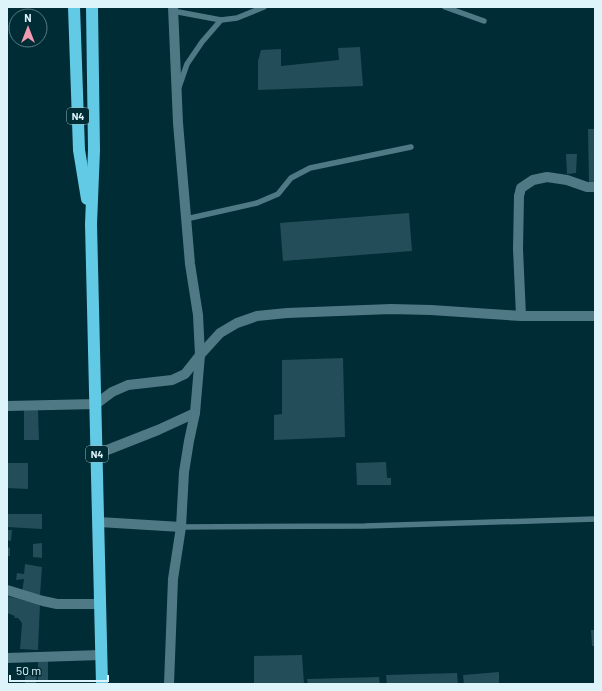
<svg xmlns="http://www.w3.org/2000/svg" width="602" height="691" viewBox="0 0 602 691" font-family="Barlow,sans-serif">
<style>
.building{fill:#234d58}
.lines{fill:none;stroke-linecap:round;stroke-linejoin:round}
.lane{stroke:#4f7984;stroke-width:5.5}
.street{stroke:#4f7984;stroke-width:10}
.highway{stroke:#62cae5;stroke-width:12}
.labels{text-anchor:middle;stroke-width:3.5;stroke-linejoin:round;paint-order:stroke}
.shield{fill:#002c36;stroke:#9bb8c0;stroke-width:1}
.shield-label{font-size:10px;font-weight:bold;fill:#def4fb}
</style>
<rect width="100%" height="100%" fill="#002c36"/>
<g class="building">
<path d="M360,47L363,86L258,90V61L261,50L281,49V66L339,60L338,48Z"/>
<path d="M588,129H595V182H589Z"/>
<path d="M566,154H577L576,173L567,174Z"/>
<path d="M409,213L412,251L283,261L280,223Z"/>
<path d="M343,358L345,437L274,440V415L282,414V360Z"/>
<path d="M24,410H38L39,440H24Z"/>
<path d="M386,462L387,478H391V485H357L356,463Z"/>
<path d="M7,463H28V489L7,488Z"/>
<path d="M7,514H42V529L7,527Z"/>
<path d="M7,530H12L11,541L7,540Z"/>
<path d="M42,543V558L33,557V544Z"/>
<path d="M7,547L10,548V556H7Z"/>
<path d="M25,564L42,567L40,595L22,592L24,579L16,580L17,573L24,574Z"/>
<path d="M7,596L40,604L38,650L20,649L22,623L18,618H14L15,616L7,613L8,609H7Z"/>
<path d="M591,630H595V646H592Z"/>
<path d="M302,655L304,684H254V656Z"/>
<path d="M48,661V680H38V662Z"/>
<path d="M499,672V684H464L463,675Z"/>
<path d="M457,673L458,684H387L386,675Z"/>
<path d="M25,675H37L36,683H25Z"/>
<path d="M379,677L380,684H308L307,679Z"/>
</g>
<g class="lines">
<g class="lane">
<path d="M445,7L484,21"/>
<path d="M173,11L221,20L237,18L264,7"/>
<path d="M179,87L187,64L202,42L221,20"/>
<path d="M186,219L257,203L278,194L291,178L310,168L411,147"/>
<path d="M181,527L365,526L595,519"/>
</g>
<g class="street">
<path d="M521,316L518,249L519,196L521,188L533,180L547,177L567,180L587,187H595"/>
<path d="M7,406L96,404L112,392L128,385L172,380L185,374L200,355L220,333L237,323L257,316L287,313L391,309L431,310L521,316H595"/>
<path d="M97,454L158,430L195,413"/>
<path d="M99,522L181,527"/>
<path d="M7,590L43,601L57,604H100"/>
<path d="M7,658L101,655"/>
<path d="M169,684L173,579L181,527L184,472L189,441L195,413L200,355L198,315L190,264L178,123L173,7"/>
</g>
<g class="highway">
<path d="M74,7L79,150L87,199"/>
<path d="M92,7L94,150L91,224L102,684"/>
</g>
</g>
<g class="labels">
<g class="shield">
<rect x="67" y="108" width="22" height="16" rx="3"/>
<rect x="86" y="446" width="22" height="16" rx="3"/>
</g>
<g class="shield-label">
<text x="78" y="120">N4</text>
<text x="97" y="458">N4</text>
</g>
</g>
<rect width="602" height="691" fill="none" stroke="#def4fb" stroke-width="16"/>
<g transform="translate(28 28)"><circle r="19" fill="#002c36" stroke="#597c85"/>
<path d="M0-3L7 15L0 10L-7 15Z" fill="#f29ab0"/>
<text y="-6" font-size="11" font-weight="bold" text-anchor="middle" fill="#def4fb">N</text>
</g>
<path d="M10 675v6h98v-6" fill="none" stroke="#def4fb" stroke-width="2"/>
<text x="16" y="675" font-size="12" fill="#def4fb" stroke="#002c36" stroke-width="3" paint-order="stroke">50 m</text>
</svg>
